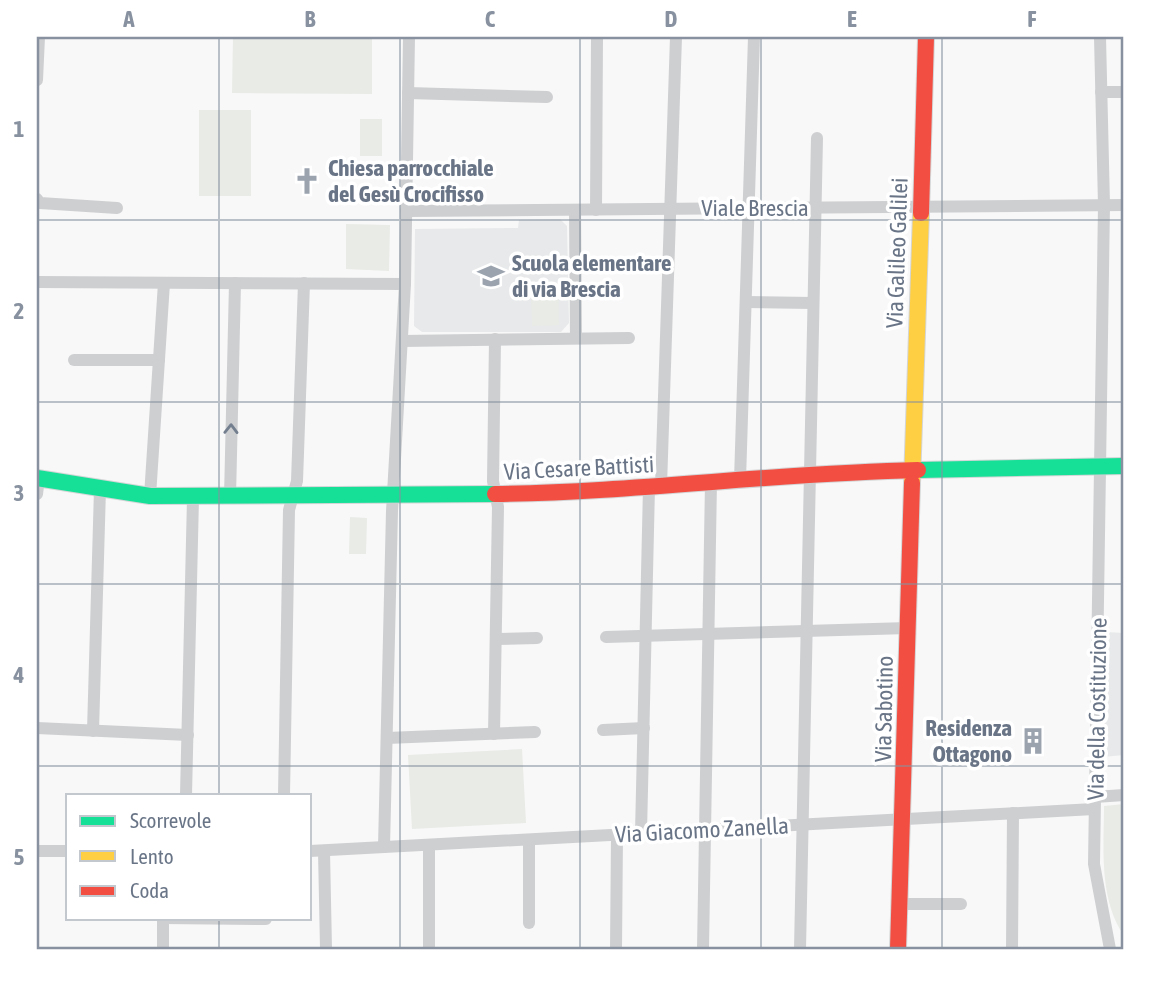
<svg xmlns="http://www.w3.org/2000/svg" width="1161" height="986" viewBox="0 0 1161 986" font-family="'Asap Condensed',sans-serif">
<style>
.built{fill:#e8e9ea}
.green{fill:#e8ebe6}
.lines{fill:none;stroke-linecap:round;stroke-linejoin:round}
.fast-casing{stroke:#d4d5d6;stroke-width:18}
.slow-casing{stroke:#d4d5d6;stroke-width:18}
.jam-casing{stroke:#d4d5d6;stroke-width:18}
.street{stroke:#cecfd1;stroke-width:12}
.fast{stroke:#16e098;stroke-width:16}
.slow{stroke:#ffcf43;stroke-width:16}
.jam{stroke:#f24e42;stroke-width:16}
.oneway{stroke:#737e8e}
.grid{fill:none;stroke:#87919f;stroke-width:2;stroke-opacity:0.55}
.labels{text-anchor:middle;stroke-width:7;stroke-linejoin:round;paint-order:stroke}
.poi-label{font-size:23px;font-weight:bold;fill:#697587;stroke:#fff;text-anchor:start}
.street-label{font-size:23px;fill:#697587;stroke:#fff}
.neatline{fill:none;stroke:#87919f;stroke-width:2.5}
.grid-label{font-size:23px;text-anchor:middle;font-weight:bold;fill:#87919f}
</style>
<rect width="100%" height="100%" fill="#f8f8f8"/>
<g class="built">
<path d="M560,219L567,226L569,323L561,332H422L414,326L415,229L518,228L519,220Z"/>
<path d="M1106,632L1124,633V755L1103,757Z"/>
</g>
<g class="green">
<path d="M233,37H372V94L232,93Z"/>
<rect x="199" y="110" width="52" height="86"/>
<rect x="360" y="119" width="22" height="37"/>
<path d="M346,224L390,225L389,271L346,269Z"/>
<path d="M531,283H558L559,325L532,326Z"/>
<path d="M350,517L367,518L366,554H349Z"/>
<path d="M522,749L526,823L412,829L408,755Z"/>
<path d="M1124,804V930L1121,931C1099,894 1104,846 1104,806Z"/>
</g>
<g class="lines">
<defs>
<g id="fast">
<path d="M918,470L1124,466"/>
<path d="M37,478L150,496L495,494"/>
</g>
<path id="slow" d="M912,483L921,213"/>
<g id="jam">
<path d="M921,213L926,37"/>
<path d="M495,494C636,492 776,473 918,470"/>
<path d="M898,949L912,483"/>
</g>
</defs>
<use href="#fast" class="fast-casing"/>
<use href="#slow" class="slow-casing"/>
<use href="#jam" class="jam-casing"/>
<g class="street">
<path d="M1100,37L1104,205L1094,864L1110,949"/>
<path d="M37,80L39,37"/>
<path d="M1101,92H1124"/>
<path d="M408,93L547,97"/>
<path d="M37,199L40,203L117,208"/>
<path d="M575,210L576,338"/>
<path d="M596,210L597,37"/>
<path d="M406,211L1124,205"/>
<path d="M37,282L405,284"/>
<path d="M746,302L813,303"/>
<path d="M402,341L629,338"/>
<path d="M74,360H159"/>
<path d="M740,480L754,37"/>
<path d="M661,486L676,37"/>
<path d="M37,494L39,478"/>
<path d="M150,496L164,283"/>
<path d="M230,497L235,283"/>
<path d="M606,637L908,628"/>
<path d="M496,639L537,638"/>
<path d="M37,728L188,735"/>
<path d="M603,730L644,728"/>
<path d="M93,731L100,489"/>
<path d="M494,734L498,507L493,481L495,339"/>
<path d="M387,738L535,732"/>
<path d="M186,795L193,498"/>
<path d="M284,795L289,510L297,481L304,283"/>
<path d="M1095,797L1124,795"/>
<path d="M641,833L649,487"/>
<path d="M529,840V923"/>
<path d="M384,847L392,511L405,284L409,37"/>
<path d="M37,851H68"/>
<path d="M310,851L1094,809"/>
<path d="M324,851L326,949"/>
<path d="M899,904H961"/>
<path d="M163,918L266,919"/>
<path d="M163,949V918"/>
<path d="M429,949V845"/>
<path d="M616,949L617,835"/>
<path d="M703,949L711,482"/>
<path d="M800,949L817,138"/>
<path d="M1012,949L1013,813"/>
</g>
<use href="#fast" class="fast"/>
<use href="#slow" class="slow"/>
<use href="#jam" class="jam"/>
</g>
<defs><path id="oneway-chevron" d="M-2-3.5L2.5 0L-2 3.5" fill="none" stroke-width="1.6" stroke-linecap="round" stroke-linejoin="round" transform="scale(1.75)"/></defs>
<use class="oneway" href="#oneway-chevron" transform="translate(231 429) rotate(-89)"/>
<path class="grid" d="M219,37V795M400,37V949M580,37V949M761,37V949M942,37V949M37,220H1124M37,402H1124M37,584H1124M37,766H1124M219,918V949"/>
<defs>
<symbol id="church-bare" viewBox="-9 -9 18 18"><path d="M-1.2-6h2.4v3.5h3.3v2.4h-3.3V6h-2.4V-.1h-3.3v-2.4h3.3Z" fill="#9ba3af" stroke="#fff" stroke-width="2.5" paint-order="stroke"/></symbol>
<symbol id="school-bare" viewBox="-9 -9 18 18"><path d="M0-5L7-2L0 1L-7-2ZM-4 1L0 2.5L4 1V4Q0 6-4 4Z" fill="#9ba3af" stroke="#fff" stroke-width="2.5" paint-order="stroke"/></symbol>
<symbol id="building-bare" viewBox="-9 -9 18 18"><path d="M-4-6H4V6H1V3H-1V6H-4ZM-2.5-4.3h1.7v1.8h-1.7ZM.8-4.3h1.7v1.8H.8ZM-2.5-1h1.7V.8h-1.7ZM.8-1h1.7V.8H.8Z" fill="#9ba3af" stroke="#fff" stroke-width="2.5" paint-order="stroke"/></symbol>
</defs>
<g fill-rule="evenodd">
<use href="#church-bare" x="288" y="162" width="38" height="38"/>
<use href="#school-bare" x="472" y="257" width="38" height="38"/>
<use href="#building-bare" x="1014" y="722" width="38" height="38"/>
</g>
<g class="labels">
<g class="poi-label">
<text x="328" y="176">Chiesa parrocchiale<tspan x="328" dy="26">del Gesù Crocifisso</tspan></text>
<text x="512" y="271">Scuola elementare<tspan x="512" dy="26">di via Brescia</tspan></text>
<text x="1012" y="736" text-anchor="end">Residenza<tspan x="1012" dy="26">Ottagono</tspan></text>
</g>
<g class="street-label">
<text x="755" y="216">Viale Brescia</text>
<text transform="translate(897 253) rotate(-88)" y="8">Via Galileo Galilei</text>
<text transform="translate(579 468) rotate(-3)" y="8">Via Cesare Battisti</text>
<text transform="translate(884 709) rotate(-89)" y="8">Via Sabotino</text>
<text transform="translate(1097 709) rotate(-89)" y="8">Via della Costituzione</text>
<text transform="translate(702 830) rotate(-3)" y="8">Via Giacomo Zanella</text>
</g>
</g>
<rect width="1161" height="986" fill="none" stroke="#ffffff" stroke-width="77"/>
<rect x="66" y="794" width="245" height="126" fill="#ffffff" stroke="#c3c8cf" stroke-width="2"/>
<rect x="80" y="816" width="35" height="10" fill="#16e098" stroke="#c3c8cf" stroke-width="2"/>
<text x="130" y="828" font-size="21" fill="#697587">Scorrevole</text>
<rect x="80" y="851" width="35" height="10" fill="#ffcf43" stroke="#c3c8cf" stroke-width="2"/>
<text x="130" y="864" font-size="21" fill="#697587">Lento</text>
<rect x="80" y="886" width="35" height="10" fill="#f24e42" stroke="#c3c8cf" stroke-width="2"/>
<text x="130" y="898" font-size="21" fill="#697587">Coda</text>
<rect x="38" y="38" width="1084" height="910" class="neatline"/>
<g class="grid-label">
<text x="129" y="27">A</text>
<text x="310" y="27">B</text>
<text x="490" y="27">C</text>
<text x="671" y="27">D</text>
<text x="852" y="27">E</text>
<text x="1032" y="27">F</text>
<text x="19" y="137">1</text>
<text x="19" y="319">2</text>
<text x="19" y="501">3</text>
<text x="19" y="683">4</text>
<text x="19" y="865">5</text>
</g>
</svg>
